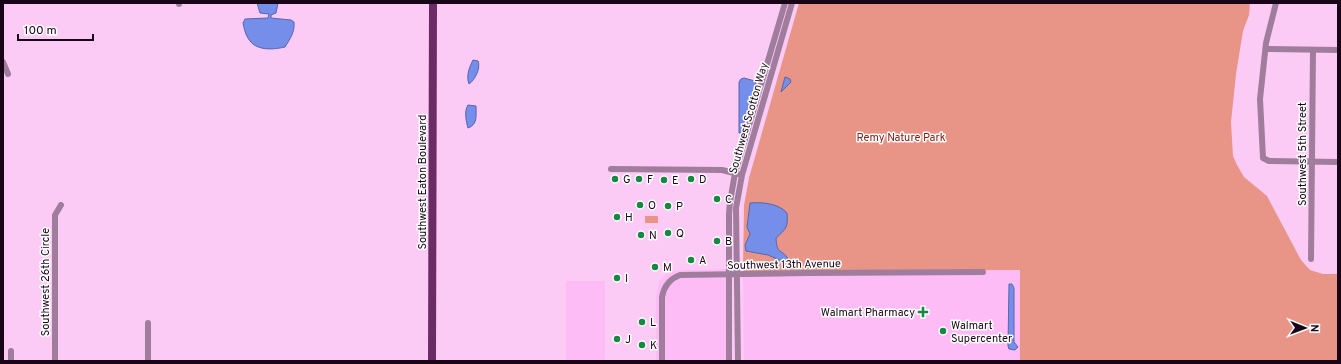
<svg xmlns="http://www.w3.org/2000/svg" width="1341" height="364" viewBox="0 0 1341 364" font-family="Overpass,sans-serif">
<style>
.built{fill:#fdbcf6}
.green{fill:#e89587}
.water{fill:#748eea;stroke:#5865ab}
.lines{fill:none;stroke-linecap:round;stroke-linejoin:round}
.minor{stroke:#a17d9d;stroke-width:6}
.major{stroke:#6b2c66;stroke-width:8}
.poi-dot{fill:#158942;stroke:#fdfdfd;stroke-width:1.5}
.labels{text-anchor:middle;stroke-width:3;stroke-linejoin:round;paint-order:stroke}
.street-label{font-size:11px;fill:#180517;stroke:#fdfdfd}
.park-label{font-size:11px;fill:#832014;stroke:#fdfdfd}
.poi-label{font-size:11px;fill:#180517;stroke:#fdfdfd;text-anchor:start}
</style>
<rect width="100%" height="100%" fill="#fbcbf5"/>
<g class="built">
<path d="M727,269L726,361H656V297L659,282L662,278L669,272L682,270Z"/>
<path d="M1020,270V361H744L743,271Z"/>
<rect x="566" y="281" width="39" height="80"/>
</g>
<g class="green">
<path d="M799,3H1250L1249,15L1243,31L1236,74L1231,122L1233,156L1237,165L1244,177L1267,196L1301,260L1310,270L1323,274H1338V266V361H1020V270L743,271L744,205L749,178Z"/>
<rect x="645" y="216" width="13" height="7"/>
</g>
<g class="water">
<path d="M257,3H278L276,13L271,15V18L291,20L294,22C295,32 290,39 285,47C272,50 255,51 248,38C245,34 244,27 243,23L245,19L268,18L269,14L260,13Z"/>
<path d="M473,60L478,61C481,68 475,80 469,84C466,76 469,68 473,60Z"/>
<path d="M785,77L790,79L791,82L781,92Z"/>
<path d="M744,78L755,81L756,84L741,133H739V82L741,79Z"/>
<path d="M468,105L476,106C476,114 478,125 468,128C466,121 464,111 468,105Z"/>
<path d="M750,203C762,202 778,203 787,213C788,227 787,228 776,238C777,256 782,248 788,259L786,263L768,255L746,251L745,245L750,234L747,227Z"/>
<path d="M1009,284H1012L1014,288V342L1018,347L1015,350L1009,349L1008,346Z"/>
</g>
<g class="lines">
<g class="minor">
<path d="M179,3V4"/>
<path d="M1276,3L1266,43L1260,99L1263,158L1269,161L1338,162"/>
<path d="M1266,49L1338,50"/>
<path d="M3,62L8,74"/>
<path d="M611,169L722,170L738,174"/>
<path d="M1311,259L1313,50"/>
<path d="M11,351V361"/>
<path d="M55,361V215L61,205"/>
<path d="M148,361V323"/>
<path d="M662,361V297C664,286 669,279 680,275L808,273L983,272"/>
<path d="M729,361V214L730,202L735,173L785,3"/>
<path d="M738,361L736,208L742,175L792,3"/>
</g>
<path class="major" d="M432,361L433,3"/>
</g>
<g class="poi-dot">
<circle cx="615" cy="179" r="4"/>
<circle cx="639" cy="179" r="4"/>
<circle cx="691" cy="179" r="4"/>
<circle cx="664" cy="180" r="4"/>
<circle cx="717" cy="199" r="4"/>
<circle cx="640" cy="205" r="4"/>
<circle cx="668" cy="206" r="4"/>
<circle cx="617" cy="217" r="4"/>
<circle cx="668" cy="233" r="4"/>
<circle cx="641" cy="235" r="4"/>
<circle cx="717" cy="241" r="4"/>
<circle cx="691" cy="260" r="4"/>
<circle cx="655" cy="267" r="4"/>
<circle cx="617" cy="278" r="4"/>
<path d="M921 306h4v4h4v4h-4v4h-4v-4h-4v-4h4z"/>
<circle cx="642" cy="322" r="4"/>
<circle cx="943" cy="331" r="4"/>
<circle cx="617" cy="339" r="4"/>
<circle cx="642" cy="345" r="4"/>
</g>
<g class="labels">
<g class="street-label">
<text transform="translate(748 118) rotate(-74)" y="4">Southwest Scotton Way</text>
<text transform="translate(1302 154) rotate(-90)" y="4">Southwest 5th Street</text>
<text transform="translate(422 182) rotate(-90)" y="4">Southwest Eaton Boulevard</text>
<text transform="translate(784 264) rotate(-1)" y="4">Southwest 13th Avenue</text>
<text transform="translate(45 282) rotate(-90)" y="4">Southwest 26th Circle</text>
</g>
<g class="park-label">
<text x="901" y="141">Remy Nature Park</text>
</g>
<g class="poi-label">
<text x="623" y="183">G</text>
<text x="647" y="183">F</text>
<text x="699" y="183">D</text>
<text x="672" y="184">E</text>
<text x="725" y="203">C</text>
<text x="648" y="209">O</text>
<text x="676" y="210">P</text>
<text x="625" y="221">H</text>
<text x="676" y="237">Q</text>
<text x="649" y="239">N</text>
<text x="725" y="245">B</text>
<text x="699" y="264">A</text>
<text x="663" y="271">M</text>
<text x="625" y="282">I</text>
<text x="915" y="316" text-anchor="end">Walmart Pharmacy</text>
<text x="650" y="326">L</text>
<text x="951" y="329">Walmart<tspan x="951" dy="13">Supercenter</tspan></text>
<text x="625" y="343">J</text>
<text x="650" y="349">K</text>
</g>
</g>
<rect width="1341" height="364" fill="none" stroke="#180517" stroke-width="8"/>
<g transform="translate(1305 328) rotate(91)" stroke="#fdfdfd" stroke-width="3" paint-order="stroke">
<path d="M0-3L7 15L0 10L-7 15Z" fill="#180517"/>
<text y="-6" font-size="11" font-weight="bold" text-anchor="middle" fill="#180517">N</text>
</g>
<path d="M18 34v6h75v-6" fill="none" stroke="#180517" stroke-width="2"/>
<text x="24" y="34" font-size="12" fill="#180517" stroke="#fdfdfd" stroke-width="3" paint-order="stroke">100 m</text>
</svg>
